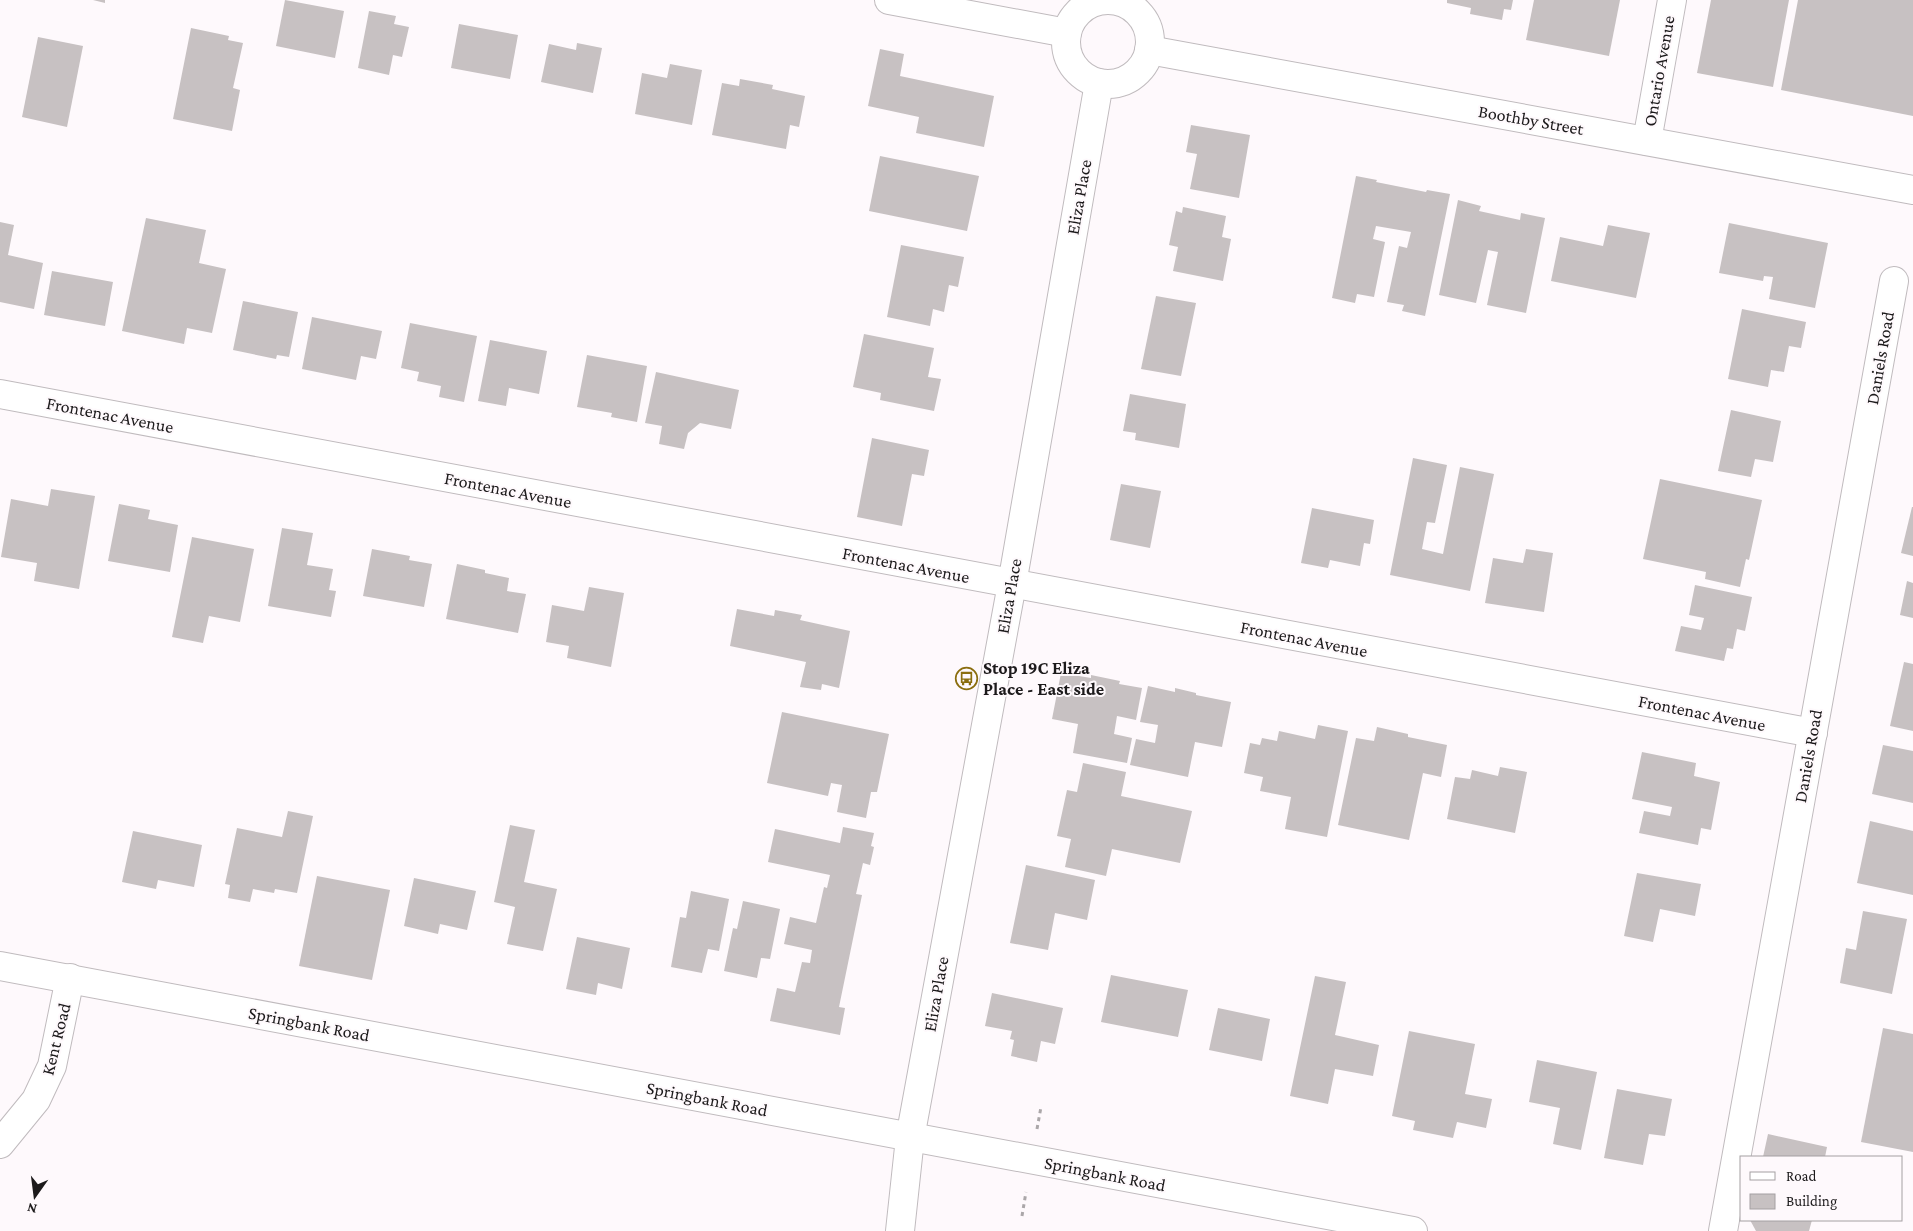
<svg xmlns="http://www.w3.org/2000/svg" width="1913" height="1231" viewBox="0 0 1913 1231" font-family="'Crimson Pro',serif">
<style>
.building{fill:#c7c1c2}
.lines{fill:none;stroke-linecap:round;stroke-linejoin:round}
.minor-casing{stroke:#c0bbbe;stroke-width:30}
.tertiary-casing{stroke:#c0bbbe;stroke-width:30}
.secondary-casing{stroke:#c0bbbe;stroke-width:30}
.path{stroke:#aba7a9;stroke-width:3;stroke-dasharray:4 4;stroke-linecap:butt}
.minor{stroke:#fff;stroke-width:28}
.tertiary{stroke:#fff;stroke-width:28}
.secondary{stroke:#fff;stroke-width:28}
.labels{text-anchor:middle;stroke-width:4;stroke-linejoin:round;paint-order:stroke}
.street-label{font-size:18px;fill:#1c1a1b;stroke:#fef9fc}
.poi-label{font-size:18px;font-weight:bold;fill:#1c1a1b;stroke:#fef9fc;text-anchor:start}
</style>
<rect width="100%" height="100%" fill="#fef9fc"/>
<g class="building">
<path d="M93,0H105V3Z"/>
<path d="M285,0L344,11L335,58L276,46Z"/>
<path d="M1447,0H1513L1511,10L1504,9L1502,20L1470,14L1471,8L1447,3Z"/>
<path d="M1534,0H1620L1609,56L1526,40Z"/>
<path d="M1711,0H1789L1773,87L1697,73Z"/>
<path d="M1798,0H1913V116L1781,90Z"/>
<path d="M369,11L396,16L394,24L409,27L402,57L393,55L389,75L358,68Z"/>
<path d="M459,24L518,35L510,79L451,68Z"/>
<path d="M191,28L229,36L228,40L243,43L233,88L240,90L232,131L173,119Z"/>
<path d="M38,37L83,46L67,127L22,117Z"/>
<path d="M577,43L602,48L593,93L541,82L549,44L576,50Z"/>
<path d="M880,49L904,54L900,76L994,96L984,147L916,133L919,117L868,106Z"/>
<path d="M670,64L702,70L692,125L635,114L642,73L667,78Z"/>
<path d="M740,79L773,85L772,89L805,96L799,127L790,125L786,149L712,135L722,83L739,86Z"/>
<path d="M1191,125L1250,135L1239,198L1190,189L1197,154L1186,152Z"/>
<path d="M880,156L979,176L967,231L869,211Z"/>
<path d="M1356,176L1377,180L1376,182L1426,192L1427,190L1450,194L1425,316L1402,311L1404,305L1387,302L1399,246L1407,248L1411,232L1376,226L1373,239L1385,242L1374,297L1357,294L1355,303L1332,298Z"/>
<path d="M1458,200L1481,206L1479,211L1520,220L1521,213L1545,218L1526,313L1487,305L1498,252L1488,250L1476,303L1439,295Z"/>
<path d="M1183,207L1226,216L1222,237L1231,239L1223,281L1173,271L1178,247L1169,245L1176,211L1182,213Z"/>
<path d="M146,218L206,230L199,263L226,269L212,333L187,328L184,344L122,331Z"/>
<path d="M0,222L14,225L8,255L43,263L34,309L0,302Z"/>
<path d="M1729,223L1828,243L1815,308L1769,299L1773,277L1764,276L1763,281L1719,273Z"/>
<path d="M1608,225L1650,233L1636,298L1551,281L1560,237L1603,246Z"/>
<path d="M901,245L964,257L958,287L949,285L944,312L933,309L930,326L887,317Z"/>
<path d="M52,271L113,282L105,326L44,315Z"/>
<path d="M1156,296L1196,303L1181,376L1141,369Z"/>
<path d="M243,301L298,312L289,357L277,355L276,359L233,350Z"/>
<path d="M1742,309L1806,322L1801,348L1789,346L1784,372L1771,370L1768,387L1728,379Z"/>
<path d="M312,317L382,331L376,359L361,356L356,380L302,369Z"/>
<path d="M410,323L477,336L464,402L439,397L441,386L417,381L419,372L401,368Z"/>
<path d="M864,334L934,348L928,377L941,379L934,411L880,400L881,393L853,387Z"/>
<path d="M490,340L547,351L539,394L509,388L506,406L478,401Z"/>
<path d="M587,355L647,366L637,422L611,417L612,413L577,407Z"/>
<path d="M656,372L739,390L731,429L700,423L688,433L684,449L659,444L662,426L645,423Z"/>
<path d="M1130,394L1186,404L1179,448L1135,440L1136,433L1123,431Z"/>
<path d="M1731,410L1781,421L1773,462L1755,459L1751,477L1718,471Z"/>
<path d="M872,438L929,450L924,476L912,474L902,526L857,517Z"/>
<path d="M1413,458L1447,465L1435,523L1427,522L1422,549L1443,554L1460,467L1494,474L1470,591L1390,575Z"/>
<path d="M1660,479L1762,500L1749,560L1746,559L1740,587L1705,579L1706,572L1643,559Z"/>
<path d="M1121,484L1161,491L1150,548L1110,540Z"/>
<path d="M51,489L95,496L79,589L34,581L37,563L1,557L11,499L48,506Z"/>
<path d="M119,504L150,510L148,519L178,525L170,572L108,561Z"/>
<path d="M1912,507H1913V556L1901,553Z"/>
<path d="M1312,508L1374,520L1370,544L1364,543L1360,566L1330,560L1328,568L1301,563Z"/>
<path d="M282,528L313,533L307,565L333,569L329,590L336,591L331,617L268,606Z"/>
<path d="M192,537L254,549L240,622L209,616L203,643L172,637Z"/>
<path d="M372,549L410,556L409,560L432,564L424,607L363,596Z"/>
<path d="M1526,549L1553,553L1544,612L1485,603L1493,558L1523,563Z"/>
<path d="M457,564L485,570V573L509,578L507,591L526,594L518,633L446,619Z"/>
<path d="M1907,581L1913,583V618L1900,615Z"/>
<path d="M1695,585L1752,597L1745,631L1737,629L1733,649L1727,648L1724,661L1675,651L1681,626L1701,630L1704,618L1689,615Z"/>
<path d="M589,587L624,593L611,667L567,658L569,646L546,642L552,605L584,611Z"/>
<path d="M737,609L774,616L775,610L802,615L800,620L850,631L839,688L822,684L821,690L800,687L806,662L730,646Z"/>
<path d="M1904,662L1913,664V731L1890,726Z"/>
<path d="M1061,673L1091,678V675L1120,681L1119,684L1142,688L1136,720L1117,716L1114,734L1132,738L1127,763L1073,753L1078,724L1052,719Z"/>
<path d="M1148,686L1175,692V688L1196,693V695L1231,702L1222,747L1195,742L1188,777L1130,765L1136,739L1155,743L1158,725L1140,722Z"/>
<path d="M782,712L889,734L877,792H871L866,818L837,812L842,785L831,783L828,796L767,783Z"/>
<path d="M1318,725L1348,731L1327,837L1285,829L1291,797L1260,791L1263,777L1244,773L1250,743L1260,745L1262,738L1277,741L1279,731L1315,739Z"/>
<path d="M1377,727L1408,734V737L1447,745L1441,777L1423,773L1409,840L1338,825L1356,738L1374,741Z"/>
<path d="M1883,745L1913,751V803L1872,794Z"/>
<path d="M1642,752L1696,763L1694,776L1720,782L1711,830L1701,828L1698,845L1639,833L1644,811L1670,816L1672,807L1632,799Z"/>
<path d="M1083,763L1126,772L1121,796L1192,811L1180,863L1112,849L1106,876L1065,867L1071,839L1057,836L1067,790L1077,792Z"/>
<path d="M1500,767L1527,772L1515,833L1447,819L1455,777L1470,779L1472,770L1498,776Z"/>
<path d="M288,811L313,816L297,893L275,889L274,893L253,889L250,902L228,898L230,885L225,884L237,828L282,837Z"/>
<path d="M1870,821L1913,831V895L1857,883Z"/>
<path d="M510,825L535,830L524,882L557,889L543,951L507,944L515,907L494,902Z"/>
<path d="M843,827L874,833L871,846L874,847L870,865L863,863L856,894L862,895L839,1007L845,1008L840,1035L770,1021L777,988L795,992L802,962L810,963L812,950L784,944L790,917L816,923L824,887L827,888L830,875L768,862L775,829L840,843Z"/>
<path d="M133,831L202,845L194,887L158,880L156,889L122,882Z"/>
<path d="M1026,865L1095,880L1087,920L1055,913L1048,950L1010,943Z"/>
<path d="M1637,873L1701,884L1695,916L1660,909L1653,942L1624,936Z"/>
<path d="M317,876L390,890L372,980L299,966Z"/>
<path d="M414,878L476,891L467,930L440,924L438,934L404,926Z"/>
<path d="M691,891L729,899L719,951L708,949L702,973L671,967L680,917L686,918Z"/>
<path d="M743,901L780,909L770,959L761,958L757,978L724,971L733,928L737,929Z"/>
<path d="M1863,911L1907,919L1892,994L1840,983L1846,948L1856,950Z"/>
<path d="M577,937L630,948L622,989L598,983L596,995L566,989Z"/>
<path d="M1111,975L1188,990L1178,1037L1101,1022Z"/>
<path d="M1315,976L1346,982L1335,1035L1379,1045L1373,1076L1335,1069L1328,1104L1290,1096Z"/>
<path d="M992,993L1063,1008L1055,1044L1041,1041L1037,1062L1011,1056L1014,1040L1010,1039L1012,1031L985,1026Z"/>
<path d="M1218,1008L1270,1019L1262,1061L1209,1050Z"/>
<path d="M1883,1028L1913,1034V1152L1861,1142Z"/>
<path d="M1409,1031L1475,1044L1465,1094L1492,1099L1486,1128L1457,1122L1453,1138L1413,1130L1415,1121L1392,1116Z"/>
<path d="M1537,1060L1597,1072L1581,1150L1553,1144L1560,1108L1529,1102Z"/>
<path d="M1617,1089L1672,1099L1665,1136L1649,1134L1643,1165L1604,1158Z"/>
<path d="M1768,1134L1827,1147L1825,1157H1763Z"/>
<path d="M1750,1220H1812L1809,1231H1756Z"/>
</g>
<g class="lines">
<defs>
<g id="minor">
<path d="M889,0L1067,33"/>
<path d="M1149,50L1913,190"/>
<path d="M1647,141L1672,0"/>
<path d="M0,394L1813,733"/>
<path d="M900,1231L910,1138"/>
<path d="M1723,1231L1894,281"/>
</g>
<g id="tertiary">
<circle cx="1108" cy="42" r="42"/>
<path d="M910,1138L1012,584L1099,83"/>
<path d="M0,1144L36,1100L52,1066L70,978"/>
</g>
<path id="secondary" d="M0,966L1413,1231"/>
</defs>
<use href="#minor" class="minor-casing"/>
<use href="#tertiary" class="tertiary-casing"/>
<use href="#secondary" class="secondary-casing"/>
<g class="path">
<path d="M1037,1129L1041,1107"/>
<path d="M1022,1216L1026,1192"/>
</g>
<use href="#minor" class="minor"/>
<use href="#tertiary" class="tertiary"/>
<use href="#secondary" class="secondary"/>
</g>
<defs>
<symbol id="bus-ring" viewBox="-11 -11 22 22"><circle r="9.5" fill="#fef9fc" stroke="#8b6e0f" stroke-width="1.5"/><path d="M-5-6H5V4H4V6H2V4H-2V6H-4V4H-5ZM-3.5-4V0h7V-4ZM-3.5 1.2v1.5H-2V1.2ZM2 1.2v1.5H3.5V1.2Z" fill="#8b6e0f"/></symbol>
</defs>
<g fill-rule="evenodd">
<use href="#bus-ring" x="954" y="666" width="25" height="25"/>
</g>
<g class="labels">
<g class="street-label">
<text transform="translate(1659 71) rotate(-80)" y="6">Ontario Avenue</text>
<text transform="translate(1531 120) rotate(10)" y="6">Boothby Street</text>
<text transform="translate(1079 197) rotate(-80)" y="6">Eliza Place</text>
<text transform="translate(1880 358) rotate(-80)" y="6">Daniels Road</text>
<text transform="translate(110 415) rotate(11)" y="6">Frontenac Avenue</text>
<text transform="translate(508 490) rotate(11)" y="6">Frontenac Avenue</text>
<text transform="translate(906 565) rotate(11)" y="6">Frontenac Avenue</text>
<text transform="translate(1009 596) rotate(-80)" y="6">Eliza Place</text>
<text transform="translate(1304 639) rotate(11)" y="6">Frontenac Avenue</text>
<text transform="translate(1702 713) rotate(11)" y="6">Frontenac Avenue</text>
<text transform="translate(1808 756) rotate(-80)" y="6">Daniels Road</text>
<text transform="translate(936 994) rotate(-80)" y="6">Eliza Place</text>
<text transform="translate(309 1024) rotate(11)" y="6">Springbank Road</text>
<text transform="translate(56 1039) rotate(-76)" y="6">Kent Road</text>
<text transform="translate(707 1099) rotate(11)" y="6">Springbank Road</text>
<text transform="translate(1105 1174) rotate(11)" y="6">Springbank Road</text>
</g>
<g class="poi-label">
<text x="983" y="674">Stop 19C Eliza<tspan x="983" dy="21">Place - East side</tspan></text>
</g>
</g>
<rect x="1740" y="1156" width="162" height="65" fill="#fef9fc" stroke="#a4a0a2"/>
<rect x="1750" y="1172" width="25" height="8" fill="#ffffff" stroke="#a4a0a2"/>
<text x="1786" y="1181" font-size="15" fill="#1c1a1b">Road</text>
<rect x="1750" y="1194" width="25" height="15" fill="#c7c1c2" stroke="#a4a0a2"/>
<text x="1786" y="1206" font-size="15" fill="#1c1a1b">Building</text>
<g transform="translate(35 1196) rotate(194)" stroke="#fef9fc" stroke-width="4" paint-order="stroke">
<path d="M0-4L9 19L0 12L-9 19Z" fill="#1c1a1b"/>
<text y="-8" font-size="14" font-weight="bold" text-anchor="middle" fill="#1c1a1b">N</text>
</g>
</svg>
